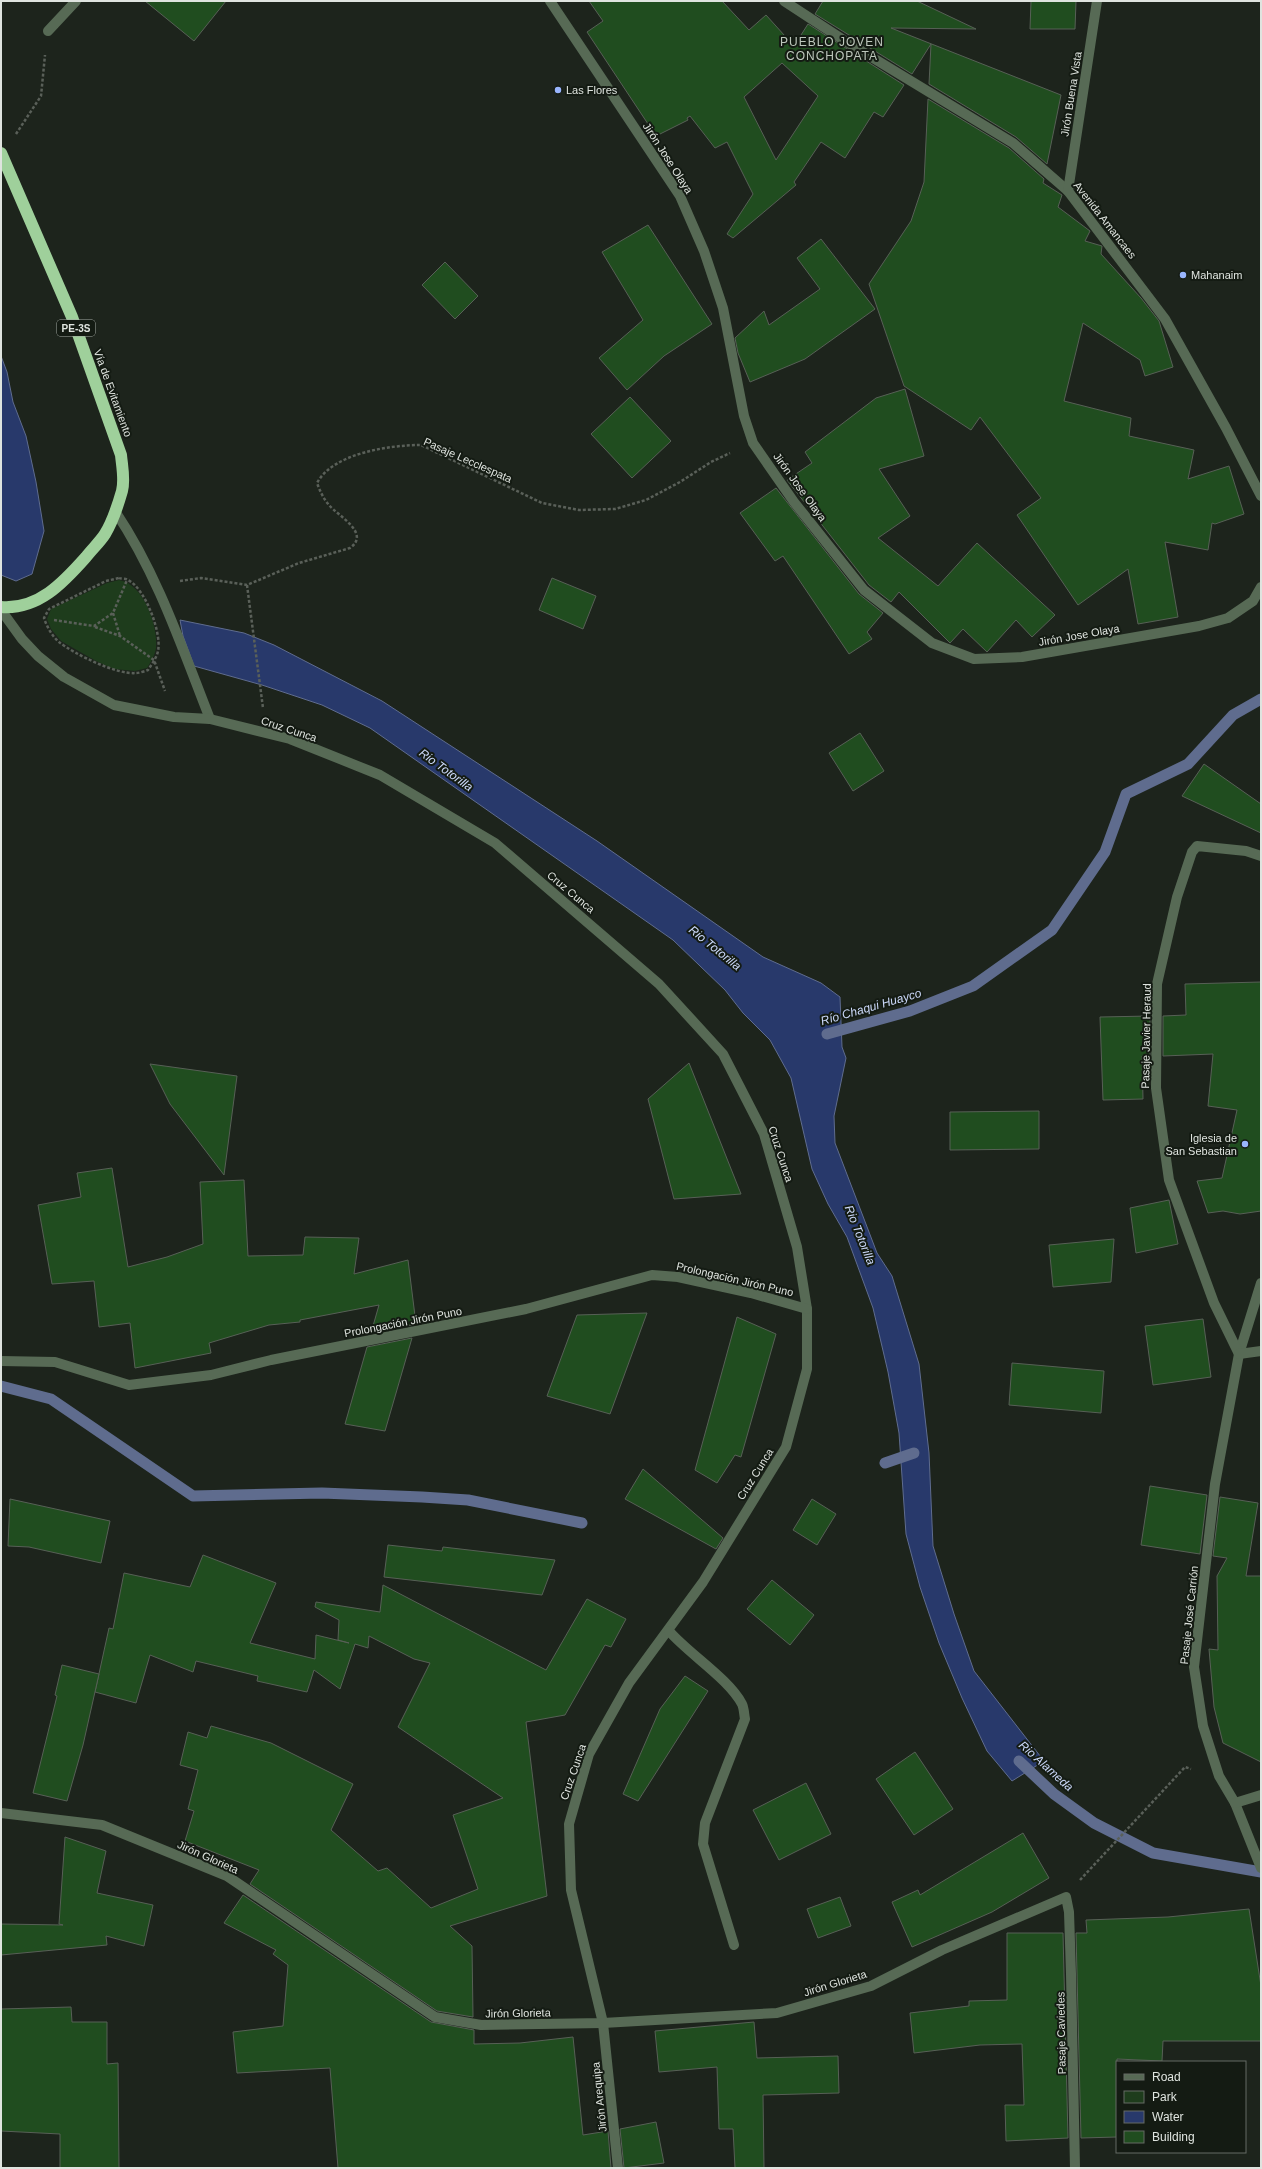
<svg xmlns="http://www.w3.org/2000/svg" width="1262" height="2169" viewBox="0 0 1262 2169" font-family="Arial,sans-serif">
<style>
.green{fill:#1e3c1c}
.water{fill:#28396b;stroke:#5f6c8e}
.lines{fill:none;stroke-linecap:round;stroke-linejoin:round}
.stream{stroke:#5f6c8e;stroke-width:11}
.building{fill:#204d1f;stroke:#576056;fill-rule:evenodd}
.path{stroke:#5a6059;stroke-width:2.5;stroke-dasharray:3 2;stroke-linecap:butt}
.minor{stroke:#576a55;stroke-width:10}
.highway{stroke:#9fd09b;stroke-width:12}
.poi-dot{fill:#99b5fd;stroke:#141b13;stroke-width:1.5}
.labels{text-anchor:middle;stroke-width:4;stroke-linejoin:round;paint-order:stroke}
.shield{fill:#141b13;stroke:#a2a8a2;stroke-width:1}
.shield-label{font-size:10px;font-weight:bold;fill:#dfe4df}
.poi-label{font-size:11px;fill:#dfe4df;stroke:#141b13;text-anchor:start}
.street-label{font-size:11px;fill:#dfe4df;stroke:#141b13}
.neighbourhood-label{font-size:12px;letter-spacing:1px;fill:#bdc7bc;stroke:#141b13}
.water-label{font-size:12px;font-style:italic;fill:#ccd9fa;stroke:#141b13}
</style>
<rect width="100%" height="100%" fill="#1d241c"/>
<path class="green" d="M119,580C144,584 158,626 156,648C155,655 151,662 147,668L135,671L114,669L96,661L61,641L51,629L47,619L51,609L107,583Z"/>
<g class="water">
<path d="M1,356L7,372L13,402L26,436L36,482L44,531L32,574L16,581L1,575Z"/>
<path d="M180,620L244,633L274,645L382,701L597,841L763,957L821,983L840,997L842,1047L846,1058L834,1116L835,1143L877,1253L892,1276L919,1364L929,1453L933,1546L954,1614L974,1671L1044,1761L1012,1781L987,1751L962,1698L939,1643L920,1587L906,1534L899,1433L888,1372L873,1308L847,1237L828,1204L812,1169L791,1078L770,1040L743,1013L725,990L673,940L370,728L322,705L262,685L194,666L183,636Z"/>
</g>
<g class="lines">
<g class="stream">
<path d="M827,1034L910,1011L973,986L1052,930L1105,852L1126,794L1188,764L1233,715L1261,699"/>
<path d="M1,1386L51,1399L193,1496L322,1493L422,1497L468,1500L582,1523"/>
<path d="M885,1463L914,1453"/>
<path d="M1019,1761L1054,1794L1094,1823L1153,1853L1261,1872"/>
</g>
</g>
<g class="building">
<path d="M145,1H226L194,41Z"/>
<path d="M589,1H722L749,30L766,15L794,46L808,24L904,85L883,117L874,112L845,158L821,142L794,182L796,185L733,238L727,234L753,194L727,142L715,148L690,116L687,118L688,120L656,136L587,32L603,21ZM782,63L818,96L776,160L744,97Z"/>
<path d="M823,1H917L976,29L891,28L1061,95L1047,164L1016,137L929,84L931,44L912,74L815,14Z"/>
<path d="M1031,1H1076L1075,29H1030Z"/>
<path d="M928,99L1009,148L1044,179L1043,183L1062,195L1058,207L1090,231L1085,241L1102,246L1101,254L1141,298L1159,321L1173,367L1145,376L1140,360L1083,323L1064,401L1131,418L1129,436L1194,450L1188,479L1229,466L1244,514L1215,524L1212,523L1208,550L1165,542L1178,617L1138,624L1128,569L1078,605L1017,515L1041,498L980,417L971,430L904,386L869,284L911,221L924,182Z"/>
<path d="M648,225L712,324L664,356L627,390L599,358L643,320L602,252Z"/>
<path d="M821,239L875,309L805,359L750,382L738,353L735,338L764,311L769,325L820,289L797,258Z"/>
<path d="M445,262L478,296L455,319L422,285Z"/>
<path d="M905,389L924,456L879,469L910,516L878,538L938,586L977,543L1055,615L1032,637L1016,620L987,652L963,629L950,643L899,592L891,602L869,585L787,480L812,463L805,452L876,398Z"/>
<path d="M630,397L671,441L632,478L591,434Z"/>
<path d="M776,488L859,594L883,613L867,632L872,639L849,654L783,556L775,561L740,513Z"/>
<path d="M552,578L596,596L583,629L539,610Z"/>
<path d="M860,733L884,771L853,791L829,753Z"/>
<path d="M1204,764L1261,804V833L1182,796Z"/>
<path d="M1261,982V1211L1240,1214L1223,1211L1208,1213L1197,1181L1222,1178L1237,1110L1208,1106L1213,1054L1163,1056V1016L1186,1015L1185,984Z"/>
<path d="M1150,1016V1056H1142L1143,1099L1103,1100L1100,1017Z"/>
<path d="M689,1063L741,1194L674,1199L648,1099Z"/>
<path d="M150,1064L237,1076L224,1175L170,1104Z"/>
<path d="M1039,1111V1149L950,1150V1112Z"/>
<path d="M112,1168L128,1267L167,1257L203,1244L200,1182L244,1180L248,1256L303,1255L305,1237L359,1238L354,1274L408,1260L416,1324L371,1333L379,1305L300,1320V1322L269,1325L209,1343L211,1353L135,1368L130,1323L99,1327L94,1281L52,1284L38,1205L81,1197L77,1173Z"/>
<path d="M1169,1200L1178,1244L1136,1253L1130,1208Z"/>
<path d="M1114,1239L1111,1282L1053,1287L1049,1245Z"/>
<path d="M647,1313L610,1414L547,1396L577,1315Z"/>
<path d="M737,1317L776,1334L741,1457L735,1455L717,1483L695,1470Z"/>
<path d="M1203,1319L1211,1377L1153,1385L1145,1326Z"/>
<path d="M412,1338L385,1431L345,1424L367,1347Z"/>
<path d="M1012,1363L1104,1371L1101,1413L1009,1405Z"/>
<path d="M643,1469L723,1538L716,1549L625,1499Z"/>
<path d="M1150,1486L1207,1495L1200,1554L1141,1545Z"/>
<path d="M1220,1497L1258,1503L1246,1576H1261V1762L1223,1743L1214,1707L1209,1649L1218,1650L1217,1576L1227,1558L1213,1556Z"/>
<path d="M10,1499L110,1521L101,1563L29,1547L8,1546Z"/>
<path d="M812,1499L836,1514L817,1545L793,1530Z"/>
<path d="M388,1545L442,1551L443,1547L555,1560L542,1595L384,1577Z"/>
<path d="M203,1555L276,1583L250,1643L315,1659L316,1635L349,1643L338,1640L339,1620L315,1607L316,1602L380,1612L383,1585L546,1670L587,1599L626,1619L611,1647L605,1645L565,1715L526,1722L547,1896L450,1926L472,1946L473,2017L437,2011L250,1884L259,1870L185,1841L194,1811L188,1809L198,1770L180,1765L188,1732L207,1738L211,1726L271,1743L353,1784L331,1830L378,1871L387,1868L431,1908L478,1889L453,1815L503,1798L398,1727L430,1663L414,1659L369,1636L368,1648L355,1644L340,1689L314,1670L307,1692L257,1681L258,1676L196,1661L193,1672L150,1655L136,1703L95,1692L109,1628L113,1629L124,1573L190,1587Z"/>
<path d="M772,1580L814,1615L790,1645L747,1609Z"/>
<path d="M62,1665L99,1674L83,1745L67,1801L33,1793L57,1696L55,1695Z"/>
<path d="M685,1676L708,1691L638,1801L623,1794L660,1709Z"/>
<path d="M915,1752L953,1809L914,1835L876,1779Z"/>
<path d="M806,1783L831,1834L779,1860L753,1810Z"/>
<path d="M1023,1833L1049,1878L992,1912L912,1947L892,1902L918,1890L920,1895Z"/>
<path d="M65,1837L106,1851L97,1893L153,1905L144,1946L106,1936L107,1945L1,1955V1924L63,1925L59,1924Z"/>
<path d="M243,1895L431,2022L474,2030V2044L520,2043L573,2037L583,2135L608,2131L611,2168H338L330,2068L237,2073L233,2032L283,2026L288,1965L273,1954L276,1950L224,1923Z"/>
<path d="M840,1897L851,1926L818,1938L807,1909Z"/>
<path d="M1249,1909L1261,1986V2041H1163L1162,2061L1117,2059V2137L1081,2138L1076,1933H1087L1086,1920L1168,1917Z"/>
<path d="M1007,1933H1063L1068,2138L1006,2141L1005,2105H1024L1022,2044L980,2045L914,2053L910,2013L969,2006V2001L1007,2000Z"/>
<path d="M71,2007L72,2022H107V2064L118,2063L119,2168H60V2134L1,2131V2009Z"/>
<path d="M754,2022L757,2058L838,2056L839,2093L763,2095L764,2168H735L733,2129H719L717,2067L659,2072L655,2031Z"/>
<path d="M656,2122L664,2163L624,2168L620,2129Z"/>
</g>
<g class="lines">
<g class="path">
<path d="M16,134L41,96L45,55"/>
<path d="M119,578C121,579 126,578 128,580C145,588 162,633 158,651C157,657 152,664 148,670C145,671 140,673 136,673C117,675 74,654 59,642C52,636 47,627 44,618L49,609L106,581Z"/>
<path d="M180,581L201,578L247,585L299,563L350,548C371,533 338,516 329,505C323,498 320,491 317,483C333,453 390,445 421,445L542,503L579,510L615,509L646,500L680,482L711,462L730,453"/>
<path d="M247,585L263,708"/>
<path d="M113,613L120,636"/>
<path d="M54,620L94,626L113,613L127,580"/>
<path d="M95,627L120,636L154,660L165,691"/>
<path d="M1080,1880L1185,1767L1191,1769"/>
</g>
<g class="minor">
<path d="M550,1L680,196L704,251L723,308L744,416L753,443L794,502L864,590L932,643L974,659L1022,657L1199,626L1228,618L1253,601L1261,587"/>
<path d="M784,1L845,41L1013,143L1068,191L1165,319L1226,428L1261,496"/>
<path d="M48,31L76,1"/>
<path d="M1068,191L1097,1"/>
<path d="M115,511C158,575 182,648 210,719"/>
<path d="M1,610L22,639L38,656L64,677L114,705L174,717L210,719L290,739L380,775L495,843L659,984L723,1054L764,1134L797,1247L807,1309V1369L786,1447L703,1582L629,1683L589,1754L569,1824L571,1890L603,2023L618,2168"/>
<path d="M1261,1283L1239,1354L1215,1484L1194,1667L1203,1726L1219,1776L1235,1803L1261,1868"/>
<path d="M1239,1354L1214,1303L1169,1180L1156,1088L1157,984L1177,897L1192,852L1197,846L1246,851L1261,856"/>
<path d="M1239,1354L1261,1351"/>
<path d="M1,1361L55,1362L129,1385L211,1375L271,1360L526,1309L652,1275L678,1277L751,1293L807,1309"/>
<path d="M669,1631C689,1654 729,1679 742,1704C744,1708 744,1714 745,1719L705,1823L703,1844L734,1945"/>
<path d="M1235,1803L1261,1795"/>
<path d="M1,1813L102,1825L227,1876L435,2017L481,2025L603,2023L777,2013L871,1986L942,1950L1066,1897L1069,1912L1071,1974L1075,2168"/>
</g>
<path class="highway" d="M1,153L72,317L121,455C122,466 125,480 122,491C118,505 113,521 105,534C100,542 92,549 86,557C63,583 38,610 1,607"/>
</g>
<g class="poi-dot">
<circle cx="558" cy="90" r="4"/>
<circle cx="1183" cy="275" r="4"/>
<circle cx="1245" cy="1144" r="4"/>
</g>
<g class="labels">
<rect class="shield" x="57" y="320" width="38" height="16" rx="3"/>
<g class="shield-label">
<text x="76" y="332">PE-3S</text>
</g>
<g class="poi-label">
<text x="566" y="94">Las Flores</text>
<text x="1191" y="279">Mahanaim</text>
<text x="1237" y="1142" text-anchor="end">Iglesia de<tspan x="1237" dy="13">San Sebastian</tspan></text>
</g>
<g class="street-label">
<text transform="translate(1071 94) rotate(-81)" y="4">Jirón Buena Vista</text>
<text transform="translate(668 158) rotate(57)" y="4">Jirón Jose Olaya</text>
<text transform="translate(1105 220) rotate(52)" y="4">Avenida Amancaes</text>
<text transform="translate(113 393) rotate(70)" y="4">Vía de Evitamiento</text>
<text transform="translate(468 460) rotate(24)" y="4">Pasaje Lecclespata</text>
<text transform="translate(800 487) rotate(54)" y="4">Jirón Jose Olaya</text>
<text transform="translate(1079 635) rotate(-10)" y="4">Jirón Jose Olaya</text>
<text transform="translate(289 729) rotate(18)" y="4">Cruz Cunca</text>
<text transform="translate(571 892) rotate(40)" y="4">Cruz Cunca</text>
<text transform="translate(1146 1036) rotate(-89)" y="4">Pasaje Javier Heraud</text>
<text transform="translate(781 1154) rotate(72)" y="4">Cruz Cunca</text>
<text transform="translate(735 1279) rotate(13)" y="4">Prolongación Jirón Puno</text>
<text transform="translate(403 1322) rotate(-11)" y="4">Prolongación Jirón Puno</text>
<text transform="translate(755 1474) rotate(-58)" y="4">Cruz Cunca</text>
<text transform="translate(1189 1615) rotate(-84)" y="4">Pasaje José Carrión</text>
<text transform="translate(573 1772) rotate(-71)" y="4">Cruz Cunca</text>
<text transform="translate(208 1857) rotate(24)" y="4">Jirón Glorieta</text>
<text transform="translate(835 1983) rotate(-17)" y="4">Jirón Glorieta</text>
<text transform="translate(518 2013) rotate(-1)" y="4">Jirón Glorieta</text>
<text transform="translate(1061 2033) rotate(-91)" y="4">Pasaje Caviedes</text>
<text transform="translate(599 2097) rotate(-96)" y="4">Jirón Arequipa</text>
</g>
<g class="neighbourhood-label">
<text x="832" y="46">PUEBLO JOVEN<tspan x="832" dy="14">CONCHOPATA</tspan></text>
</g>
<g class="water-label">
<text transform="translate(446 770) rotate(36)" y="4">Rio Totorilla</text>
<text transform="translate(715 948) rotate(39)" y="4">Rio Totorilla</text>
<text transform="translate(871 1007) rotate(-16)" y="4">Río Chaqui Huayco</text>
<text transform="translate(860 1235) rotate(68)" y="4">Rio Totorilla</text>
<text transform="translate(1046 1766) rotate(42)" y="4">Rio Alameda</text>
</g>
</g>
<rect width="1262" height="2169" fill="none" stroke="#dfe4df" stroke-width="4"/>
<rect x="1116" y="2061" width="130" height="92" fill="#141b13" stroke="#656b65"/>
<rect x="1124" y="2074" width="20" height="6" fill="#576a55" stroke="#656b65"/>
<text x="1152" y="2081" font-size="12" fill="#dfe4df">Road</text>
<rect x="1124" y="2091" width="20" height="12" fill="#1e3c1c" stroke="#656b65"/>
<text x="1152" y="2101" font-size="12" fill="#dfe4df">Park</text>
<rect x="1124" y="2111" width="20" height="12" fill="#28396b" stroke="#656b65"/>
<text x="1152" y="2121" font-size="12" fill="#dfe4df">Water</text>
<rect x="1124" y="2131" width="20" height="12" fill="#204d1f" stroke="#656b65"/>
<text x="1152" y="2141" font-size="12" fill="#dfe4df">Building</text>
</svg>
